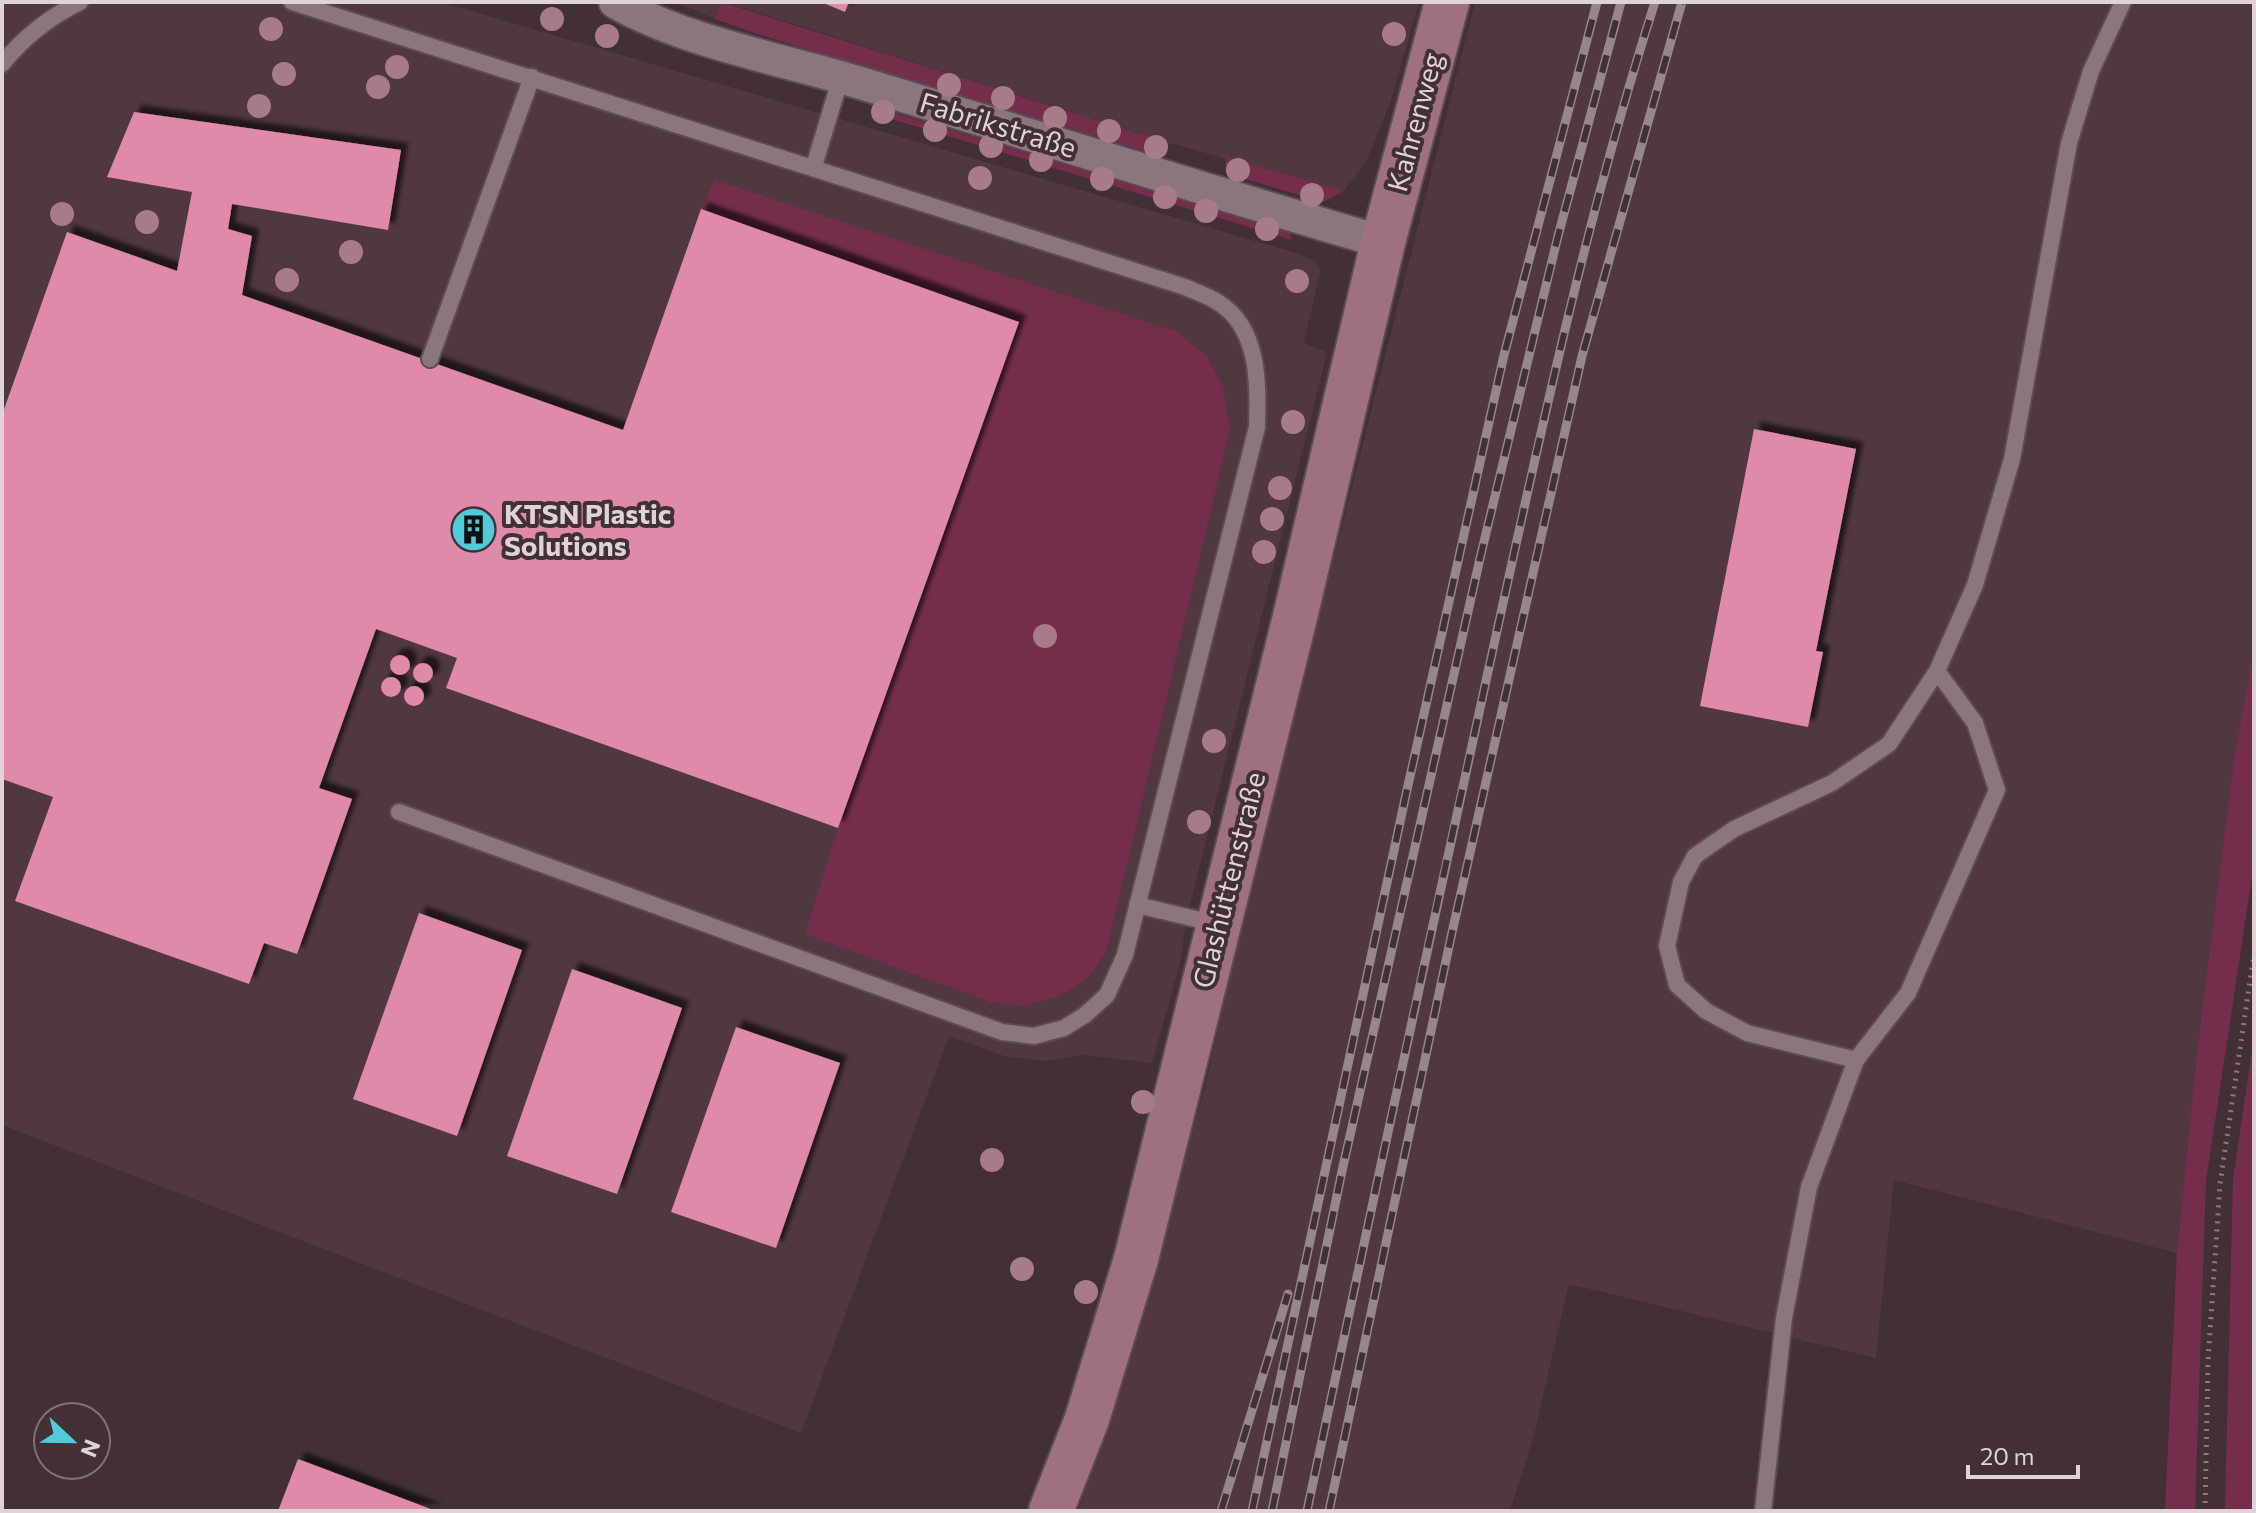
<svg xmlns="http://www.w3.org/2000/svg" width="2256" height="1513" viewBox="0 0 2256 1513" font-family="Commissioner,sans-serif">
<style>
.built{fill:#503740}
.green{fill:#742e4c}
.building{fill:#df8aaa;filter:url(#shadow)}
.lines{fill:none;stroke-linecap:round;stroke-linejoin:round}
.lane-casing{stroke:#5b4c52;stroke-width:20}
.street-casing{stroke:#5b4c52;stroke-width:36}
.secondary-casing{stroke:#5b4c52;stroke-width:48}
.path{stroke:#897a7f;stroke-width:5;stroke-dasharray:2 6;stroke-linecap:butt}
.lane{stroke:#8b767d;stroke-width:16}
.street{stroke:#8b767d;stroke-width:32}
.secondary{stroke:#9e7082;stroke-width:44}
.rail-casing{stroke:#95878c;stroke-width:9}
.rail{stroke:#423036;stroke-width:6;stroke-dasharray:18;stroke-linecap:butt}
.tree{fill:#a87b8b}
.labels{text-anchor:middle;stroke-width:8;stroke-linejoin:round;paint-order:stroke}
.street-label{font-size:28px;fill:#dfd3d7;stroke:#423036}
.poi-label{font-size:28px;font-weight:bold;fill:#dfd3d7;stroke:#423036;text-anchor:start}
</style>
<defs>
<filter id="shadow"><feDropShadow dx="7" dy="-7" stdDeviation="2" flood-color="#0009"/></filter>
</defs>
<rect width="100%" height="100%" fill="#423036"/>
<g class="built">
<path d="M2,2H441L1299,254L1314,261L1321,269L1304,343L1327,352L1187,917L1180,963L1152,1063L1085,1055L1045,1061L1004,1056L949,1036L801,1433L2,1125Z"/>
<path d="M675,2H721L715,19Z"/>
<path d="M724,2H1419L1390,103L1366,162L1344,191L1170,143Z"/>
<path d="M1475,2H2254V650L2235,752L2198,1043L2177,1253L1894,1180L1876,1358L1569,1284L1534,1435L1510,1511H1078L1110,1420L1205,1087L1248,897Z"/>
</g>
<g class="green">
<path d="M721,2L1170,143L1160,156L770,38L715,19Z"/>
<path d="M877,108L1289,232L1292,240L875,114Z"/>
<path d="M1225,157L1344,191L1323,202L1226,173Z"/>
<path d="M715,180L1175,331L1207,356L1223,387L1230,429L1106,953L1085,981L1057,997L1024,1006L990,1002L805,934L838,828L1018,323L701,209Z"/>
<path d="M2254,650V863L2206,1181L2195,1511H2165L2177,1253L2198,1043L2235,752Z"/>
<path d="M2254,1037V1511H2225L2233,1179Z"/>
</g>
<g class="building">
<path d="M821,2H849L845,12Z"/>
<path d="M134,112L401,150L388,230L232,204L228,229L252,236L242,295L623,430L701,209L1019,322L838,828L446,688L457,658L376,629L319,788L352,799L297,954L264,943L249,984L15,901L53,797L2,779V415L67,232L177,271L192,192L107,177Z"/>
<path d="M1754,429L1856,449L1816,651L1823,652L1808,727L1700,706Z"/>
<circle cx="400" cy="665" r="10"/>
<circle cx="423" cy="673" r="10"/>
<circle cx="391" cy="687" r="10"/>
<circle cx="414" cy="696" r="10"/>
<path d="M419,913L522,950L457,1136L353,1099Z"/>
<path d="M572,969L682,1008L617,1194L507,1156Z"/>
<path d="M736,1027L840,1063L776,1248L671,1212Z"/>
<path d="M298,1459L436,1511H278Z"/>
</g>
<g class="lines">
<defs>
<g id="lane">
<path d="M292,2L1185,287C1196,292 1209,296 1219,303C1260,329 1258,385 1257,427L1125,955L1107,995L1085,1015L1064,1028L1034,1036L1002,1032L399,812"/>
<path d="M2,64C24,37 49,17 80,2"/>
<path d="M814,166L841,77"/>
<path d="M430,359L532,77"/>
<path d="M1937,671L1975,723L1997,790L1908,993L1856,1060L1747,1033L1706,1011L1677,985L1667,946L1681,882L1695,856L1734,829L1832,783L1889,744L1937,671L1975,585L2012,459L2069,143L2091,71L2123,2"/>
<path d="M1137,905L1217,924"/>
<path d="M1763,1511L1784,1318L1809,1187L1856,1060"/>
</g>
<path id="street" d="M615,2C687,43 787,60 867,85C1039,137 1210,192 1383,242"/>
<path id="secondary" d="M1051,1511L1087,1419L1136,1259L1295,617L1383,242L1447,2"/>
</defs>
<use href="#lane" class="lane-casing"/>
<use href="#street" class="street-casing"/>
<use href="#secondary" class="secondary-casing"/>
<path class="path" d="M2205,1511L2208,1361L2220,1184L2254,954"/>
<use href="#lane" class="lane"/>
<use href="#street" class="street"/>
<use href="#secondary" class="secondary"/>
<defs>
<g id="rail">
<path d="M1221,1511L1288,1294"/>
<path d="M1252,1511L1405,799L1504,355L1597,2"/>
<path d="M1272,1511L1342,1171L1481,554L1558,236L1621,2"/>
<path d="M1307,1511C1366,1234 1425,958 1486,681C1536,454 1584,224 1655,2"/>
<path d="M1329,1511L1451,937L1582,356L1682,2"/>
</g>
</defs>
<use href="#rail" class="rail-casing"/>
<use href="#rail" class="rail"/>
</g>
<g class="tree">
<circle cx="552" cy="19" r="12"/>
<circle cx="271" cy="29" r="12"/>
<circle cx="1394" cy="34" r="12"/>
<circle cx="607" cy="36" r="12"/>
<circle cx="397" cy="67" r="12"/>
<circle cx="284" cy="74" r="12"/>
<circle cx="949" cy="85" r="12"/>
<circle cx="378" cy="87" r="12"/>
<circle cx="1003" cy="98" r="12"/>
<circle cx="259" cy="106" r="12"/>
<circle cx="883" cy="112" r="12"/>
<circle cx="1055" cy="118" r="12"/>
<circle cx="935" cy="130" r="12"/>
<circle cx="1109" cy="131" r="12"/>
<circle cx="991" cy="146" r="12"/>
<circle cx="1156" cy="147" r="12"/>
<circle cx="1041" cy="160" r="12"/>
<circle cx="1238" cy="170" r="12"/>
<circle cx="980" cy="178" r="12"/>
<circle cx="1102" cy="179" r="12"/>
<circle cx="1312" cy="195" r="12"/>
<circle cx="1165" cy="197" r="12"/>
<circle cx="1206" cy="211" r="12"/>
<circle cx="62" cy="214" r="12"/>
<circle cx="147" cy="222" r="12"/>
<circle cx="1267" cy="229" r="12"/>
<circle cx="351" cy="252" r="12"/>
<circle cx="287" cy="280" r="12"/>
<circle cx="1297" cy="281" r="12"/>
<circle cx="1293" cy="422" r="12"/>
<circle cx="1280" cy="488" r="12"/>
<circle cx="1272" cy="519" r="12"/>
<circle cx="1264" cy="552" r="12"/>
<circle cx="1045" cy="636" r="12"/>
<circle cx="1214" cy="741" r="12"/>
<circle cx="1199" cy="822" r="12"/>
<circle cx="1143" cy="1102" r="12"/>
<circle cx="992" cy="1160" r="12"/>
<circle cx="1022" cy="1269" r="12"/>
<circle cx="1086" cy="1292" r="12"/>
</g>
<defs>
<symbol id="building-disc" viewBox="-11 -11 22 22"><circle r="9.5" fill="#52cbd9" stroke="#423036"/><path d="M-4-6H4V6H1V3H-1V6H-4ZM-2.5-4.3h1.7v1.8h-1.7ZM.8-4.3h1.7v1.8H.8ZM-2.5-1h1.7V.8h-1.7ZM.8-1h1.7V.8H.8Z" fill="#111"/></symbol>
</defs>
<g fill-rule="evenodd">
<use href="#building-disc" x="448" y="504" width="51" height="51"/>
</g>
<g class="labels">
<g class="street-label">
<text transform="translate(1415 122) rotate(-75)" y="10">Kahrenweg</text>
<text transform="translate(998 125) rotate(17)" y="10">Fabrikstraße</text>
<text transform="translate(1229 880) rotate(-76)" y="10">Glashüttenstraße</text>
</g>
<g class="poi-label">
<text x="504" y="524">KTSN Plastic<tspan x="504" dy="32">Solutions</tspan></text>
</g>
</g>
<rect width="2256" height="1513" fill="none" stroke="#dfd3d7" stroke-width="8"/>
<g transform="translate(72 1441) rotate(112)"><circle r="38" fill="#423036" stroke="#817176" stroke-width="2"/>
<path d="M0-6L14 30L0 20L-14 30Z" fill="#52cbd9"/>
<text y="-12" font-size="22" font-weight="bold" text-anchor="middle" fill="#dfd3d7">N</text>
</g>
<path d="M1968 1465v12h110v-12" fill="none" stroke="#dfd3d7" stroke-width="4"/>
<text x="1980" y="1465" font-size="24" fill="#dfd3d7" stroke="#423036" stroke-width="6" paint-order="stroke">20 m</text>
</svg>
